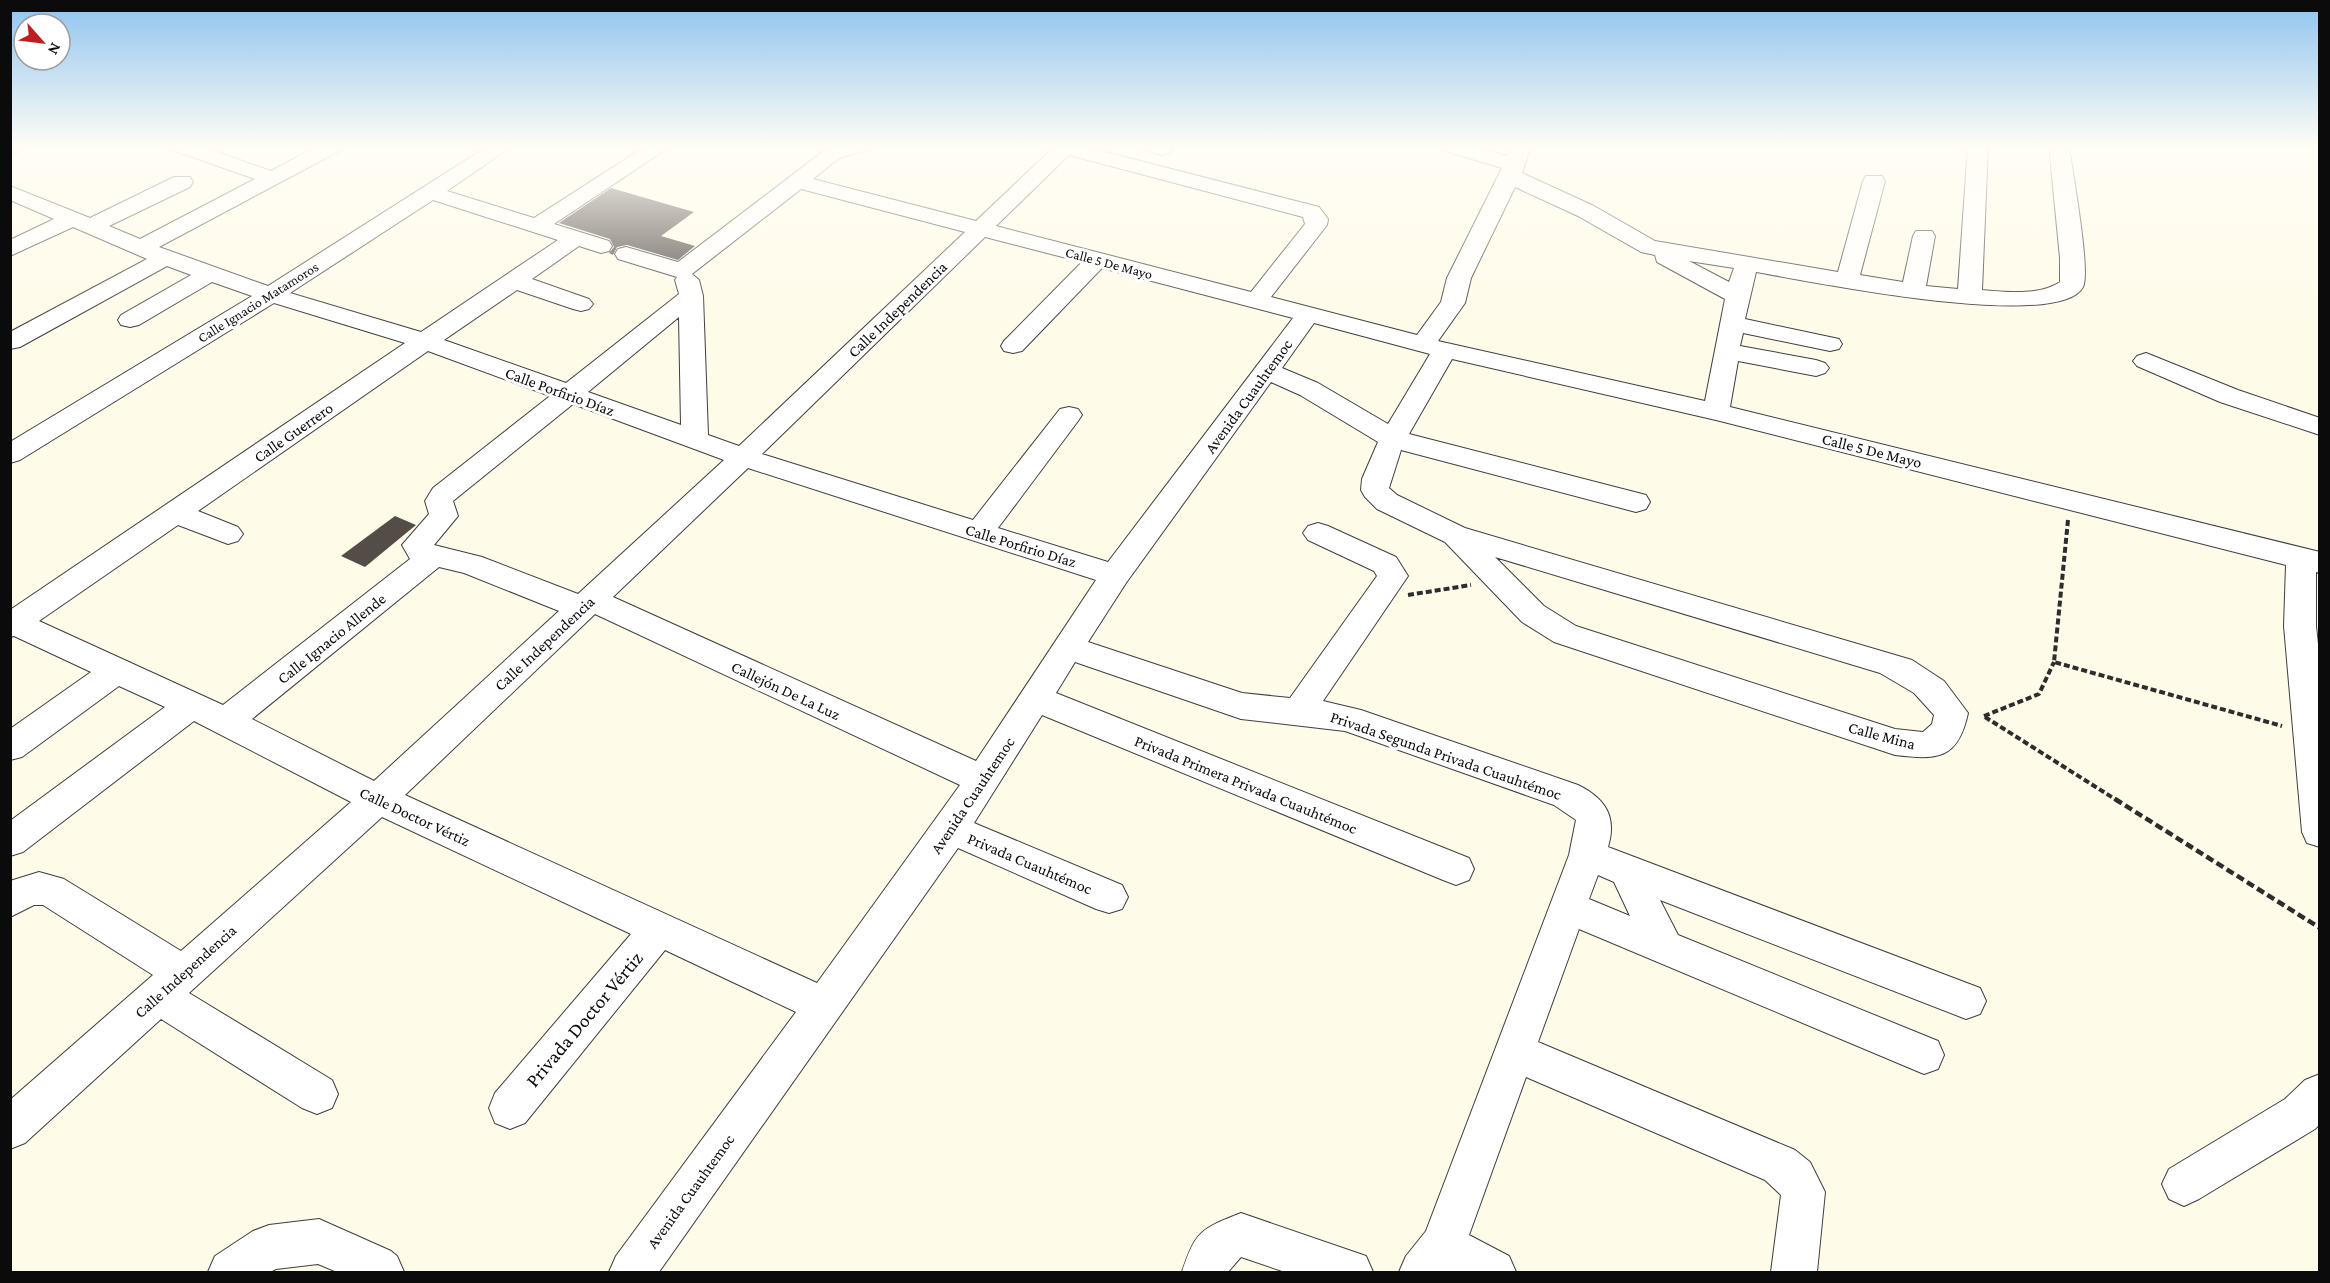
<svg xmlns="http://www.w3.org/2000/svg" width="2330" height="1283" viewBox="0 0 2330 1283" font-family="'Crimson Pro',serif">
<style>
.building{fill:#544c47}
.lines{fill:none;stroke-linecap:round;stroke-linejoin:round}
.minor-casing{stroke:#3e3e3e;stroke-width:2}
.path-far1{stroke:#2d2d2d;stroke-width:4;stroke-dasharray:6 3;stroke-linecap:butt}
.path{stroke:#2d2d2d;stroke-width:4.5;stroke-dasharray:8 4;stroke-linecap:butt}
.minor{fill:#fff;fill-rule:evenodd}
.labels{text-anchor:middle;stroke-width:6;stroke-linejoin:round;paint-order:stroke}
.far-street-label{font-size:14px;fill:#0b0b0b;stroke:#fff}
.street-label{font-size:16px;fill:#0b0b0b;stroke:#fff}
.near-street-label{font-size:20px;fill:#0b0b0b;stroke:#fff}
</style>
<rect width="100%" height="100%" fill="#fffbe9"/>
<g class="building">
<path d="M611,188L694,212L661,236L695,246L678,260L627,245L617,247L613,255L609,253L614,247L610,239L559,223Z"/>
<path d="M395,516L416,525L365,567L341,556Z"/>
</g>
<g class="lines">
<defs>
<g id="minor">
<path d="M10,146H23L17,152L10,154Z"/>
<path d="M169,146H200L271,171L318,146H344L341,150L159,247L268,286L488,146H512L447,191L534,218L646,146H671L554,224L609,241L612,246L609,251L601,253L579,246L532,279L589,299L593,304L589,309L581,311L573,309L517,290L444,340L566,383L679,294L675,280L677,277L618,259L615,254L618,249L626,247L678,262L825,150L837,146H872L869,150L839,158L813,179L976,221L1055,146H1082L1319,207L1328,219L1327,225L1271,297L1417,335L1441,302L1447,278L1502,168L1442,150L1439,146H1472L1507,156L1511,146H1531L1522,173L1594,206L1655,241L1838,272L1863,181L1866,176H1882L1885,181L1860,275L1903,282L1913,236L1916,231H1932L1935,236L1926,286L1958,289L1968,146H1988L1982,290C2006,292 2039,296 2060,282V258L2049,146H2069C2072,170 2091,271 2083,287C2059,333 1804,280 1756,272L1745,319L1839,339L1842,344L1839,349L1830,351L1743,333L1740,346L1816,360L1825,363L1829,368L1825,373L1816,376L1738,361L1730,407L2320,552V573L2316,572V626L2320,662V847L2307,843L2302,832L2284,626L2286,565L1716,420L1452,359L1409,434L1646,495L1650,502L1646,509L1636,512L1401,450L1389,488L1397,495L1465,528L1912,660L1944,681L1968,713C1958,760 1937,760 1895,755L1554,642L1522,622L1445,542L1377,509L1365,497L1361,490L1362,479L1378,442L1300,395L1271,382L1126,583L1088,642L1242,693L1290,698L1377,576L1374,571L1308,540L1303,533L1308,526L1318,523L1328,526L1396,557L1408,576L1323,701L1361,710L1578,785C1606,799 1617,817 1608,847L1980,988L1986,1001L1980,1014L1966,1019L1660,900L1678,935L1938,1041L1944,1055L1938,1069L1924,1074L1579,929L1538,1042L1795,1150L1810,1162L1825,1192L1817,1272H1771L1781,1195L1765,1180L1526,1077L1469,1235L1509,1256L1516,1272H1399L1406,1256L1426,1231L1569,855L1576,820L1554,805L1345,731L1241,719L1075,662L1056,693L1469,858L1474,869L1469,880L1456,885L1443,880L1042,715L974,823L1122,885L1128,897L1122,909L1109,913L1096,909L958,848L659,1272H609L616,1256L796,1012L665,950L525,1123L510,1129L495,1123L489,1108L495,1093L631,934L382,817L189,993L332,1080L338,1094L332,1108L317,1114L302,1108L161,1019L25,1143L10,1149V1100L153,975L43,905H34L10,917V881L39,872L64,879L181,951L351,802L194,721L23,852L10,856V821L165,707L119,686L22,757L10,760V729L91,672L14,636L10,637V610L405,343L274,303L20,460L10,463V442L252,296L212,282L139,325L130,327L121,325L118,320L121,315L191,275L167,266L20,347L10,349V332L147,259L73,227L10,256V240L54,219L10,200V186L90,218L174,177H190L193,182L190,187L109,226L140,239L255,179L172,150ZM1069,155L1303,217L1305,224L1251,292L996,226ZM1515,187L1578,216L1641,252L1655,255L1657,262L1725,299L1705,401L1438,341L1465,303L1471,278ZM801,189L965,232L739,446L708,435L703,296L699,280L692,274ZM433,200L558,240L421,332L290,293ZM985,237L1082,262L1004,341L1001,346L1004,351L1013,353L1022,351L1102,268L1293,318L1108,562L998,528L1078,421L1082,415L1078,409L1069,407L1060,409L973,520L762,454ZM1689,261L1734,268L1729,282ZM679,317L681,425L588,392ZM1314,323L1430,354L1388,424L1318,383L1282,368ZM428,351L550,396L433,488L425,501L429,514L402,545L410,559L223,705L39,621L178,525L228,544L238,541L243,534L238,527L198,511ZM573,404L724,460L578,594L482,557L434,545L458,516L453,501ZM748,468L1096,580L976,761L613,597ZM1495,557L1880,673L1914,693L1934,715L1932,724L1923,732L1895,729L1576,626L1544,606ZM439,567L464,573L559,611L374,781L252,719ZM595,614L960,785L817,983L405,795ZM1598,875L1614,882L1630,916L1589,899Z"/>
<path d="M1141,146H1170L1172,149L1169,153L1162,155L1144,150Z"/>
<path d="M2146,353L2238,390L2320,418V435L2220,402L2137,366L2133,361L2137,356Z"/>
<path d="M2320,1074V1124L2315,1129L2199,1199L2184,1206L2169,1199L2162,1184L2169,1169L2285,1099L2305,1080Z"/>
<path d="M1241,1213L1366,1256L1373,1272H1285L1241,1257L1228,1272H1182C1196,1230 1201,1229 1241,1213Z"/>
<path d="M319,1219L391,1251L397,1256L404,1272H337L318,1264L276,1269L270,1272H208L215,1256L253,1231L269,1225Z"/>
</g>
</defs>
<use href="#minor" class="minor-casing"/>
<g class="path-far1">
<path d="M2068,520L2054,662L2282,726"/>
<path d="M1408,595L1471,585"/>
<path d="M1984,716L2039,694L2054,662"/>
<path d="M1985,717L2118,801"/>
</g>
<path class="path" d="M2115,799L2320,928"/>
<use href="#minor" class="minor"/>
</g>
<linearGradient id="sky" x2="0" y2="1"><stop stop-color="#8fc3ef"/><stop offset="0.45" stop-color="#fffdf5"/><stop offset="1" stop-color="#fffdf5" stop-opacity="0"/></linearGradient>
<rect width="2330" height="326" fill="url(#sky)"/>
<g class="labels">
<g class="far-street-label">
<text transform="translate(1109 263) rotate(15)" y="5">Calle 5 De Mayo</text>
<text transform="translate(258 302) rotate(-32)" y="5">Calle Ignacio Matamoros</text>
</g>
<g class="street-label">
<text transform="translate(897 309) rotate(-44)" y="6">Calle Independencia</text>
<text transform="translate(560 391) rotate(20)" y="6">Calle Porfirio Díaz</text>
<text transform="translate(1248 396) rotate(-54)" y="6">Avenida Cuauhtemoc</text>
<text transform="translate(293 432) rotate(-35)" y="6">Calle Guerrero</text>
<text transform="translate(1872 450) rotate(14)" y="6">Calle 5 De Mayo</text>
<text transform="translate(1021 545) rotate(17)" y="6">Calle Porfirio Díaz</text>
<text transform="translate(331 638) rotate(-39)" y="6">Calle Ignacio Allende</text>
<text transform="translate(544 643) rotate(-43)" y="6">Calle Independencia</text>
<text transform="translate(786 690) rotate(25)" y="6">Callejón De La Luz</text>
<text transform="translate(1882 735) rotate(15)" y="6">Calle Mina</text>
<text transform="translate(1446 755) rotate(19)" y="6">Privada Segunda Privada Cuauhtémoc</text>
<text transform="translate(1246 784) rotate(22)" y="6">Privada Primera Privada Cuauhtémoc</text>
<text transform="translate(972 795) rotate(-56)" y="6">Avenida Cuauhtemoc</text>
<text transform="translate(415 816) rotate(25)" y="6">Calle Doctor Vértiz</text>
<text transform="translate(1030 863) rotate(23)" y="6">Privada Cuauhtémoc</text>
<text transform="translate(185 971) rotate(-42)" y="6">Calle Independencia</text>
<text transform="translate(690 1191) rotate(-54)" y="6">Avenida Cuauhtemoc</text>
</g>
<g class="near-street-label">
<text transform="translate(584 1019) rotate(-50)" y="7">Privada Doctor Vértiz</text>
</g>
</g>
<rect width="2330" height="1283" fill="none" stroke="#0b0b0b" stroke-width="24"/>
<g transform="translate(42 42) rotate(118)"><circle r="28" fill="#ffffff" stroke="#9d9d9d" stroke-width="1.5"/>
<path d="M0-4.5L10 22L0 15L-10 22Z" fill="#bf1e21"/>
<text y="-9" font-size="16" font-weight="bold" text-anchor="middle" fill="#0b0b0b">N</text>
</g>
</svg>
